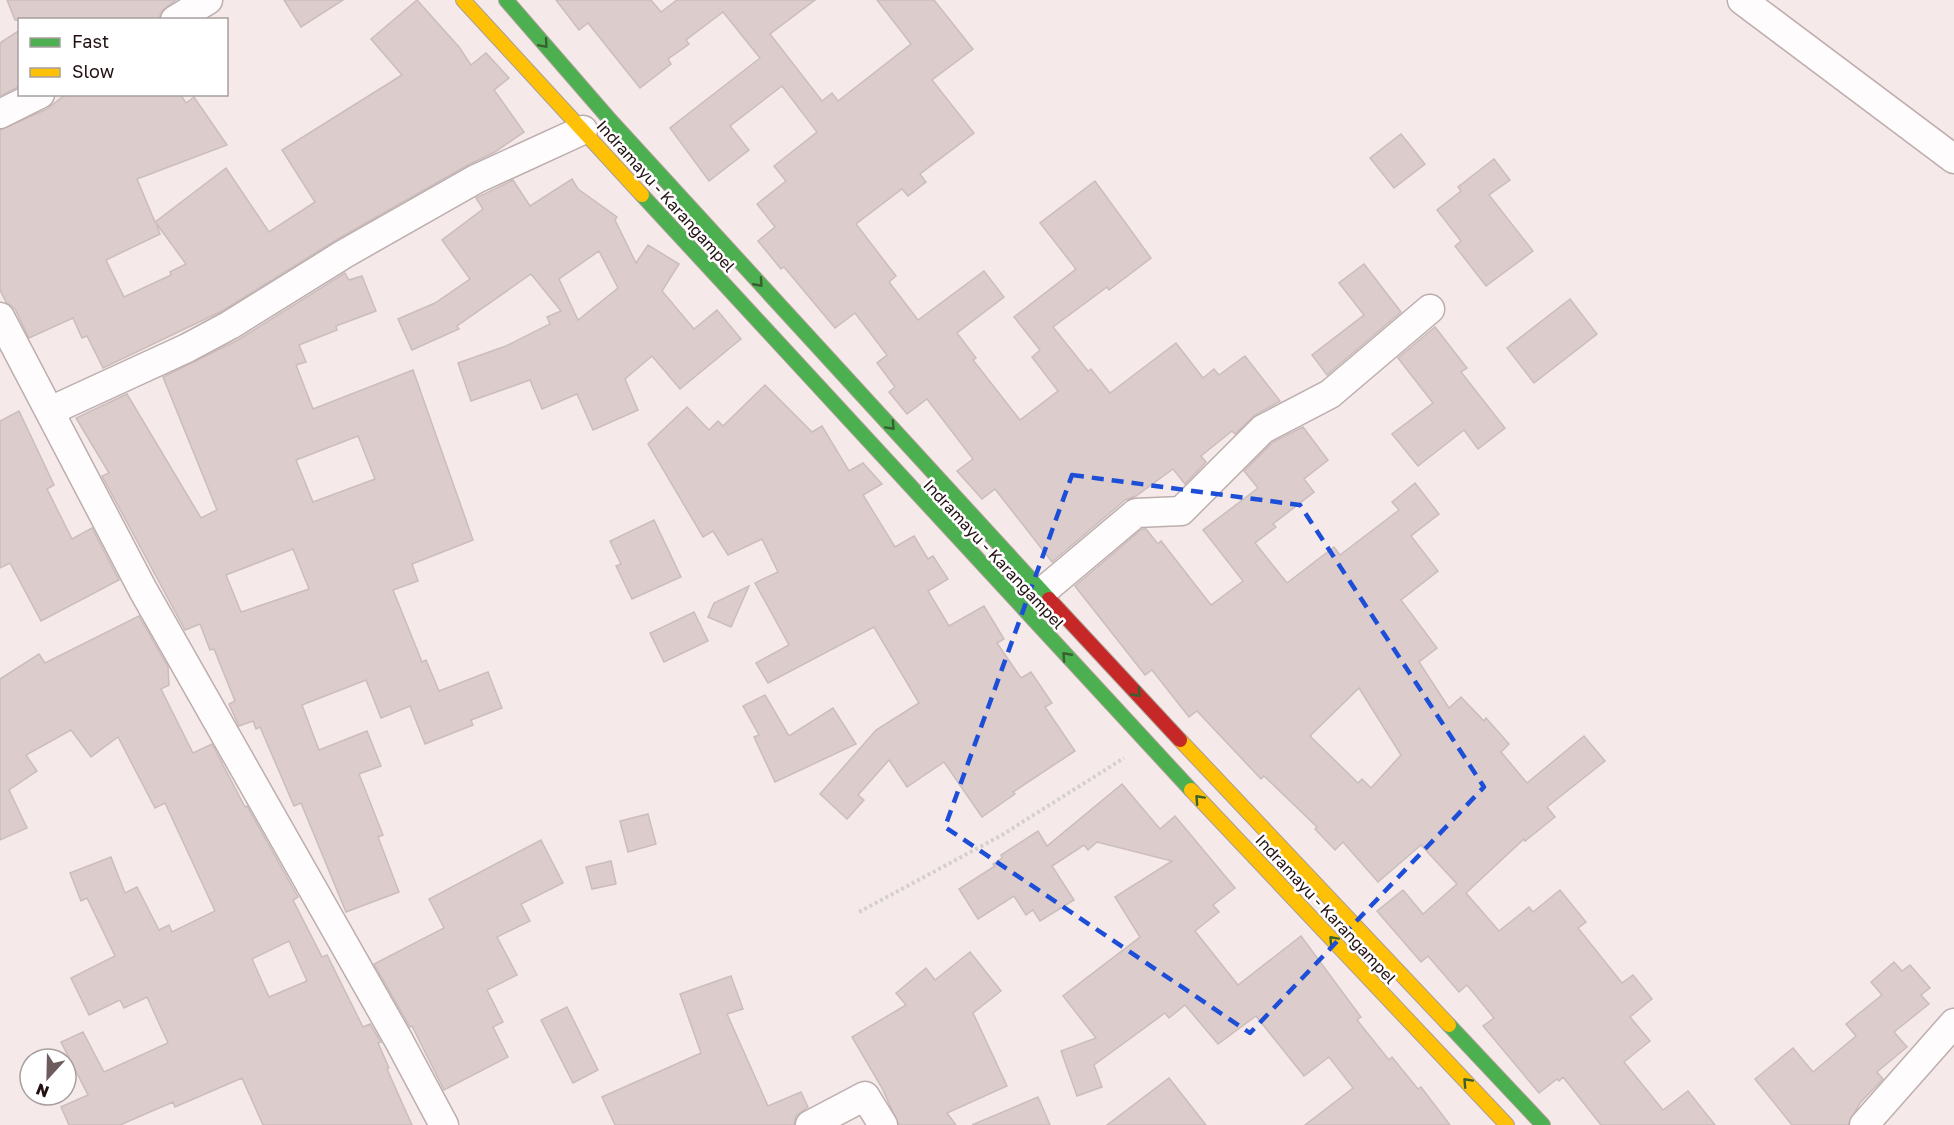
<svg xmlns="http://www.w3.org/2000/svg" width="1954" height="1125" viewBox="0 0 1954 1125" font-family="'Golos Text',sans-serif">
<style>
.building{fill:#dccccc;stroke:#ccbdbd;stroke-width:1.5;fill-rule:evenodd}
.lines{fill:none;stroke-linecap:round;stroke-linejoin:round}
.street-casing{stroke:#bdaeae;stroke-width:31}
.fast-casing{stroke:#aa9d92;stroke-width:16}
.slow-casing{stroke:#aa9d92;stroke-width:16}
.jam-casing{stroke:#aa9d92;stroke-width:16}
.path{stroke:#d5d0d0;stroke-width:4;stroke-dasharray:3 3;stroke-linecap:butt}
.street{stroke:#fefcfc;stroke-width:28}
.fast{stroke:#4caf50;stroke-width:14}
.slow{stroke:#ffc107;stroke-width:14}
.jam{stroke:#c62828;stroke-width:14}
.oneway{stroke:#386030}
.marked{fill:none;stroke:#1d4ed8;stroke-width:4.5;stroke-dasharray:12 8;stroke-linejoin:round}
.labels{text-anchor:middle;stroke-width:5;stroke-linejoin:round;paint-order:stroke}
.street-label{font-size:16px;fill:#231011;stroke:#fff}
</style>
<rect width="100%" height="100%" fill="#f6e9e9"/>
<g class="building">
<path d="M7,0H176L161,12L159,20H15Z"/>
<path d="M284,0H343L301,27Z"/>
<path d="M417,0L459,47L471,65L486,53L509,78L494,90L524,132L495,152L468,165L336,240L222,311L103,368L87,336L82,338L73,318L29,338L15,309L6,302L0,290V130L47,109L66,94H180L186,103L194,97L227,145L137,179L155,222L226,168L269,232L315,202L282,150L402,75L371,39ZM156,223L186,264L170,272L171,275L124,297L106,260L160,234Z"/>
<path d="M556,0H651L661,12L677,0H815L770,34L822,101L832,93L838,101L911,44L877,0H934L973,49L932,80L974,133L920,174L926,182L908,196L902,189L856,224L896,276L889,282L918,320L984,271L1004,297L957,333L976,358L973,360L1020,420L1058,391L1032,357L1040,350L1014,317L1076,269L1040,223L1095,181L1151,258L1109,290L1107,287L1053,327L1088,371L1091,369L1110,393L1176,343L1203,378L1214,369L1219,375L1245,356L1280,401L1255,415L1235,434L1232,431L1201,456L1206,462L1185,484L1173,469L1136,496L1125,500L1052,562L995,489L982,499L957,471L973,459L927,399L907,414L889,392L895,387L877,363L887,355L855,313L835,328L784,267L781,269L758,241L775,227L757,204L786,181L774,166L817,132L782,86L730,126L749,150L709,181L670,128L760,58L723,12L686,40L689,44L668,59L671,64L640,88L588,23L579,30Z"/>
<path d="M20,30V86L0,96V43Z"/>
<path d="M1401,134L1425,164L1394,188L1370,158Z"/>
<path d="M1494,159L1510,180L1489,195L1533,251L1486,286L1455,246L1461,241L1437,210L1461,191L1458,187Z"/>
<path d="M572,179L578,189L617,217L615,220L636,263L648,245L679,264L662,291L694,329L717,310L741,339L680,389L652,356L625,379L638,410L593,430L577,394L542,409L530,380L471,401L458,363L506,346L550,324L547,317L561,311L531,274L457,326L459,329L412,350L398,319L435,303L470,279L442,240L483,209L476,198L513,180L530,206ZM599,251L618,288L578,320L559,279Z"/>
<path d="M1364,264L1401,312L1327,375L1312,355L1364,315L1339,283Z"/>
<path d="M345,273L349,280L362,276L376,311L336,326L337,330L299,345L306,362L296,365L313,409L413,370L473,540L412,564L418,581L393,590L422,662L426,660L439,691L488,672L502,708L471,720L473,725L425,744L410,706L381,718L366,680L302,705L319,750L367,731L381,766L359,774L383,835L378,837L399,892L346,912L301,803L294,806L260,727L256,729L253,721L239,726L229,704L235,701L214,649L210,650L200,624L185,630L102,476L109,473L76,418L127,394L201,518L217,510L163,377L238,340ZM358,436L375,479L313,502L296,460ZM293,549L309,589L241,612L226,575Z"/>
<path d="M1570,299L1597,334L1534,383L1507,348Z"/>
<path d="M1435,327L1467,368L1461,372L1505,428L1478,449L1464,430L1418,466L1392,434L1433,403L1398,358Z"/>
<path d="M765,385L812,432L822,426L849,471L863,463L882,484L863,495L895,547L914,536L928,559L933,556L948,579L928,591L949,626L984,606L1004,639L997,643L1021,678L1031,672L1052,703L1045,707L1075,751L1013,792L1015,794L982,817L944,762L907,787L889,760L858,795L864,800L847,819L820,794L876,730L919,703L874,627L768,683L756,663L789,645L755,583L778,572L762,539L728,555L713,531L703,537L648,444L687,407L709,430L718,421L723,426Z"/>
<path d="M19,411L54,485L47,489L72,539L92,528L119,580L41,621L10,563L0,568V421Z"/>
<path d="M1303,427L1328,460L1304,479L1314,492L1273,524L1276,527L1255,543L1287,583L1334,547L1340,555L1399,510L1392,502L1415,483L1439,514L1411,536L1438,571L1401,600L1437,648L1419,662L1449,708L1461,697L1484,721L1486,718L1509,744L1501,752L1527,783L1584,736L1605,761L1547,807L1555,817L1525,841L1524,839L1466,893L1499,931L1529,907L1533,912L1560,890L1586,922L1578,928L1622,983L1633,975L1652,999L1630,1017L1650,1041L1624,1062L1663,1110L1688,1091L1715,1125H1601L1563,1077L1559,1081L1557,1079L1539,1093L1483,1026L1494,1018L1467,985L1459,992L1428,956L1421,962L1377,911L1403,890L1423,914L1457,884L1421,845L1378,882L1343,842L1335,850L1315,829L1317,827L1264,776L1261,779L1197,711L1189,717L1152,670L1145,675L1075,586L1142,529H1146L1158,544L1161,541L1211,605L1243,581L1203,530L1258,488L1244,471L1273,442ZM1359,688L1401,755L1371,788L1362,779L1358,783L1310,736Z"/>
<path d="M654,520L681,577L632,599L616,566L621,564L610,541Z"/>
<path d="M749,586L731,627L708,617L714,603Z"/>
<path d="M694,612L708,641L664,662L650,633Z"/>
<path d="M139,616L168,667L169,685L161,689L193,753L212,744L245,807L247,806L293,888L298,897L293,900L322,957L327,955L363,1027L370,1024L381,1042L378,1043L389,1068L387,1069L412,1125H263L242,1078L175,1107L173,1102L120,1125H69L61,1107L88,1095L61,1042L83,1032L104,1072L168,1043L147,997L124,1008L120,1000L89,1015L71,978L115,956L87,898L81,901L70,873L111,857L125,893L137,887L159,930L169,925L172,932L215,911L165,803L155,808L118,737L91,757L71,730L26,755L37,771L9,790L27,828L0,840V679L39,654L45,663ZM289,941L307,981L269,997L252,959Z"/>
<path d="M765,695L789,736L833,708L856,744L775,782L754,737L759,735L743,706Z"/>
<path d="M1122,784L1160,829L1175,816L1235,888L1213,905L1219,912L1195,931L1238,985L1301,936L1361,1017L1357,1020L1389,1060L1392,1057L1418,1089L1421,1087L1450,1125H1305L1353,1088L1329,1057L1304,1076L1256,1016L1218,1044L1185,1005L1169,1018L1165,1013L1094,1065L1102,1087L1077,1096L1061,1051L1096,1038L1063,996L1140,937L1115,897L1172,861L1097,842L1088,850L1084,845L1052,866L1074,900L1040,921L1033,910L1026,915L1014,896L978,919L959,889L995,866L993,864L1002,858L1001,855L1038,831L1047,846Z"/>
<path d="M648,814L656,844L628,852L620,821Z"/>
<path d="M541,840L563,883L521,904L530,921L497,937L517,975L487,990L503,1022L493,1027L508,1057L444,1090L412,1026L410,1027L374,964L444,928L429,899Z"/>
<path d="M611,861L616,884L592,889L586,867Z"/>
<path d="M970,952L1001,991L973,1013L1007,1086L947,1113L956,1125H899L882,1088L852,1037L906,1005L896,993L926,968L935,980Z"/>
<path d="M1894,962L1902,971L1910,965L1930,988L1921,995L1929,1004L1894,1032L1907,1047L1877,1072L1883,1079L1860,1103L1848,1125H1792L1755,1079L1793,1048L1813,1072L1856,1036L1846,1024L1882,995L1871,982Z"/>
<path d="M731,976L743,1009L727,1014L768,1106L801,1092L808,1107L796,1116L794,1125H615L602,1097L701,1053L680,994Z"/>
<path d="M567,1007L598,1070L573,1083L541,1020Z"/>
<path d="M1169,1078L1206,1125H1107Z"/>
<path d="M1038,1097L1050,1125H972Z"/>
</g>
<g class="lines">
<defs>
<g id="street">
<path d="M1742,0L1954,159"/>
<path d="M175,20L208,0"/>
<path d="M0,114L40,94"/>
<path d="M0,317L143,590L398,1039L444,1125"/>
<path d="M50,411L187,348L230,325L344,254L476,179L583,130"/>
<path d="M1042,592L1136,513L1181,511L1263,429L1330,394L1430,309"/>
<path d="M810,1125L865,1096L883,1125"/>
<path d="M1864,1125L1954,1023"/>
</g>
<g id="fast">
<path d="M506,0L611,121L1049,599"/>
<path d="M642,195L1191,790"/>
<path d="M1449,1025L1543,1125"/>
</g>
<g id="slow">
<path d="M463,0L642,195"/>
<path d="M1180,740L1449,1025"/>
<path d="M1191,790L1507,1125"/>
</g>
<path id="jam" d="M1049,599L1180,740"/>
</defs>
<use href="#street" class="street-casing"/>
<use href="#fast" class="fast-casing"/>
<use href="#slow" class="slow-casing"/>
<use href="#jam" class="jam-casing"/>
<path class="path" d="M859,912L1002,835L1124,758"/>
<use href="#street" class="street"/>
<use href="#fast" class="fast"/>
<use href="#slow" class="slow"/>
<use href="#jam" class="jam"/>
</g>
<defs><path id="oneway-chevron" d="M-2-3.5L2.5 0L-2 3.5" fill="none" stroke-width="1.6" stroke-linecap="round" stroke-linejoin="round" transform="scale(1.5)"/></defs>
<g class="oneway">
<use href="#oneway-chevron" transform="translate(544 44) rotate(49)"/>
<use href="#oneway-chevron" transform="translate(759 283) rotate(48)"/>
<use href="#oneway-chevron" transform="translate(891 426) rotate(47)"/>
<use href="#oneway-chevron" transform="translate(1066 656) rotate(-132)"/>
<use href="#oneway-chevron" transform="translate(1137 693) rotate(46)"/>
<use href="#oneway-chevron" transform="translate(1199 799) rotate(-133)"/>
<use href="#oneway-chevron" transform="translate(1333 940) rotate(-133)"/>
<use href="#oneway-chevron" transform="translate(1467 1082) rotate(-133)"/>
</g>
<path class="marked" d="M1072,475L1300,505L1484,787L1250,1033L945,827Z"/>
<g class="labels">
<g class="street-label">
<text transform="translate(666 196) rotate(48)" y="6">Indramayu - Karangampel</text>
<text transform="translate(994 554) rotate(47)" y="6">Indramayu - Karangampel</text>
<text transform="translate(1326 909) rotate(47)" y="6">Indramayu - Karangampel</text>
</g>
</g>
<rect x="18" y="18" width="210" height="78" fill="#ffffff" stroke="#a79fa0" stroke-width="1.5"/>
<rect x="30" y="38" width="30" height="9" fill="#4caf50" stroke="#a79fa0" stroke-width="1.5"/>
<text x="72" y="48" font-size="18" fill="#231011">Fast</text>
<rect x="30" y="68" width="30" height="9" fill="#ffc107" stroke="#a79fa0" stroke-width="1.5"/>
<text x="72" y="78" font-size="18" fill="#231011">Slow</text>
<g transform="translate(48 1077) rotate(202)"><circle r="28" fill="#ffffff" stroke="#a79fa0" stroke-width="1.5"/>
<path d="M0-4.5L10 22L0 15L-10 22Z" fill="#6d5c5d"/>
<text y="-9" font-size="16" font-weight="bold" text-anchor="middle" fill="#231011">N</text>
</g>
</svg>
